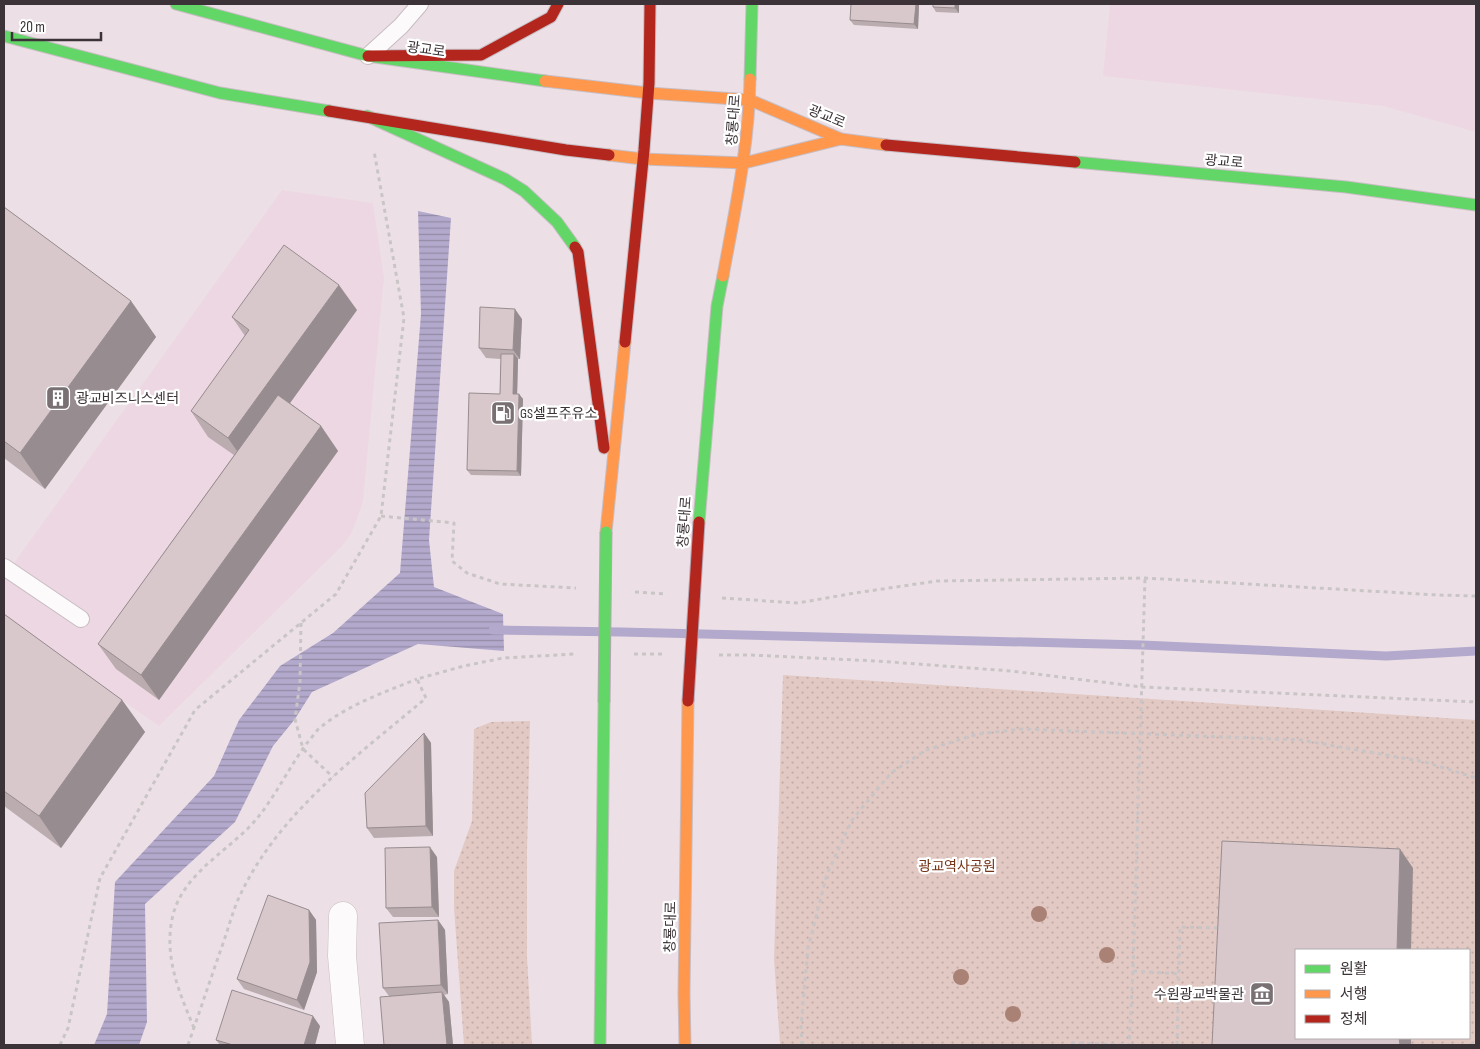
<svg xmlns="http://www.w3.org/2000/svg" width="1480" height="1049" viewBox="0 0 1480 1049" font-family="'Sofia Sans Condensed','Noto Sans KR',sans-serif">
<style>
.built{fill:#edd7e2}
.green{fill:url(#green-dots);fill-rule:evenodd}
.water{fill:url(#water-rules)}
.lines{fill:none;stroke-linecap:round;stroke-linejoin:round}
.stream{stroke:#b3a9cc;stroke-width:9}
.lane-casing{stroke:#c7bdc2;stroke-width:18}
.street-casing{stroke:#c7bdc2;stroke-width:29}
.fast-casing{stroke:#c7bdc2;stroke-width:13}
.slow-casing{stroke:#c7bdc2;stroke-width:13}
.jam-casing{stroke:#c7bdc2;stroke-width:13}
.path{stroke:#c9c5c6;stroke-width:3;stroke-dasharray:4 4;stroke-linecap:butt}
.lane{stroke:#fcfafb;stroke-width:16}
.street{stroke:#fcfafb;stroke-width:28}
.fast{stroke:#63d668;stroke-width:11}
.slow{stroke:#ff974d;stroke-width:11}
.jam{stroke:#b3261e;stroke-width:11}
.fast-bridge-casing{stroke:#b6a7b4;stroke-width:13;stroke-linecap:butt}
.jam-bridge-casing{stroke:#b6a7b4;stroke-width:13;stroke-linecap:butt}
.fast-bridge{stroke:#63d668;stroke-width:11}
.jam-bridge{stroke:#b3261e;stroke-width:11}
.tree{fill:#aa8175}
.wall{fill:#baacaf}
.shaded-wall{fill:#978c8f}
.building{fill:#d8c8cc;stroke:#978c8f}
.labels{text-anchor:middle;stroke-width:4.5;stroke-linejoin:round;paint-order:stroke}
.street-label{font-size:14px;fill:#3b3337;stroke:#fff}
.poi-label{font-size:14px;fill:#3b3337;stroke:#fff;text-anchor:start}
.park-label{font-size:14px;fill:#743418;stroke:#fff}
</style>
<defs>
<pattern id="green-dots" width="8" height="8" patternUnits="userSpaceOnUse" patternTransform="scale(1.25)"><rect width="8" height="8" fill="#e2c9c4"/><path d="M2 2h.1M6 6h.1" fill="none" stroke="#c3ada9" stroke-width="1.8" stroke-linecap="round"/></pattern>
<pattern id="water-rules" width="6" height="5" patternUnits="userSpaceOnUse" patternTransform="scale(1.25)"><rect width="6" height="5" fill="#b3a9cc"/><path d="M0 2.5h6" fill="none" stroke="#938aa6"/></pattern>
</defs>
<rect width="100%" height="100%" fill="#ece0e6"/>
<g class="built">
<path d="M1110,4H1476V132L1383,106L1103,76Z"/>
<path d="M282,190L373,203L384,277L363,501L358,517L351,534L342,546L159,726L4,618V577Z"/>
</g>
<g class="green">
<path d="M783,675L1476,720V1045H780L774,959ZM1296,950H1469V1038H1296Z"/>
<path d="M530,721L527,852V957L532,1045H464L454,908V871L472,821L474,729L491,722Z"/>
</g>
<path class="water" d="M418,211L451,218L429,540L434,587L503,614L504,651L418,644L312,692L295,719L273,746L235,822L145,904L147,1022L139,1045H94L107,1014L115,882L214,776L239,720L280,666L333,633L400,573L421,314Z"/>
<g class="lines">
<path class="stream" d="M493,630L621,632L1142,645L1386,656L1476,651"/>
<defs>
<g id="lane">
<path d="M368,56L401,26L420,4"/>
<path d="M4,567L81,619"/>
</g>
<path id="street" d="M343,916L342,956L350,1045"/>
<g id="fast">
<path d="M176,4L368,56L545,81"/>
<path d="M4,36L220,93L329,111"/>
<path d="M750,79L752,4"/>
<path d="M367,116L505,179L524,191L557,222L575,247"/>
<path d="M1075,162L1346,187L1476,205"/>
<path d="M699,522L717,306L723,276"/>
<path d="M600,1045L604,702"/>
</g>
<g id="slow">
<path d="M545,81L648,93L750,100L841,139L886,145"/>
<path d="M609,155L643,159L744,163L841,139"/>
<path d="M723,276C735,210 749,146 750,79"/>
<path d="M606,532L625,342"/>
<path d="M685,1045L684,994L688,701"/>
</g>
<g id="jam">
<path d="M368,56L481,55L551,17L558,4"/>
<path d="M329,111L566,150L609,155"/>
<path d="M886,145L1075,162"/>
<path d="M575,247L578,252L604,448"/>
<path d="M625,342L644,150L649,83L650,4"/>
</g>
</defs>
<use href="#lane" class="lane-casing"/>
<use href="#street" class="street-casing"/>
<use href="#fast" class="fast-casing"/>
<use href="#slow" class="slow-casing"/>
<use href="#jam" class="jam-casing"/>
<g class="path">
<path d="M381,516L454,523L452,561L467,573L500,584L576,588"/>
<path d="M635,592L666,594"/>
<path d="M722,598L798,603L855,593L937,581L1145,578L1438,595L1476,596"/>
<path d="M301,623L300,682L295,719L303,749L333,777"/>
<path d="M634,654H662"/>
<path d="M719,655H750L877,661L1011,671L1142,687L1476,702"/>
<path d="M1133,971L1179,974"/>
<path d="M194,1028C179,992 163,955 173,915C184,871 233,849 259,816C277,793 290,766 307,743C312,738 316,730 322,726C350,704 385,692 417,679"/>
<path d="M60,1045L68,1028L100,878L195,710L336,594L381,516L404,318L374,151"/>
<path d="M188,1045C199,1013 210,981 221,949C227,933 231,917 237,902C275,815 356,757 426,698L417,679L464,666L503,658L575,654"/>
<path d="M802,1045L801,1026L808,948L827,874L852,820L891,773L926,750L978,734L1022,729L1301,740L1425,762L1476,778"/>
<path d="M1073,1045V1043L1129,1045L1133,971L1145,578"/>
<path d="M1177,1045L1180,927L1221,928"/>
<path d="M1470,1045L1476,1042"/>
</g>
<use href="#lane" class="lane"/>
<use href="#street" class="street"/>
<use href="#fast" class="fast"/>
<use href="#slow" class="slow"/>
<use href="#jam" class="jam"/>
<defs>
<path id="fast-bridge" d="M604,702L606,532"/>
<path id="jam-bridge" d="M688,701L699,522"/>
</defs>
<use href="#fast-bridge" class="fast-bridge-casing"/>
<use href="#jam-bridge" class="jam-bridge-casing"/>
<use href="#fast-bridge" class="fast-bridge"/>
<use href="#jam-bridge" class="jam-bridge"/>
</g>
<g class="tree">
<circle cx="1039" cy="914" r="8"/>
<circle cx="1107" cy="955" r="8"/>
<circle cx="961" cy="977" r="8"/>
<circle cx="1013" cy="1014" r="8"/>
</g>
<g class="wall">
<path d="M919,4L918,29L854,25L850,20Z"/>
<path d="M959,4V13L936,12L933,7Z"/>
<path d="M4,207L131,301L156,337L45,489L4,458Z"/>
<path d="M357,310L290,403L321,426L338,451L159,700L116,669L98,644L234,455L208,437L191,411L245,336L232,317Z"/>
<path d="M522,319L520,359H518L517,394H519L523,399L521,476L471,475L467,470L500,394L501,359L486,358L479,348Z"/>
<path d="M4,614L122,700L145,732L61,848L4,806Z"/>
<path d="M424,733L431,743L433,836L374,838L367,828Z"/>
<path d="M437,857L439,917H393L386,908Z"/>
<path d="M309,910L316,920L317,972L304,1010L244,989L237,979Z"/>
<path d="M438,920L445,930L448,994L444,995L449,1002L453,1045H384L389,996L383,988Z"/>
<path d="M320,1026L315,1045H220L216,1040Z"/>
</g>
<g class="shaded-wall">
<path d="M916,4H919L918,29L914,24Z"/>
<path d="M955,4H959V13L955,8Z"/>
<path d="M339,285L357,310L246,464L228,438Z"/>
<path d="M131,301L156,337L45,489L20,453Z"/>
<path d="M515,309L522,319L520,359L513,350Z"/>
<path d="M514,354L518,359L517,399L513,394Z"/>
<path d="M519,394L523,399L521,476L517,471Z"/>
<path d="M321,426L338,451L159,700L141,675Z"/>
<path d="M122,700L145,732L61,848L39,816Z"/>
<path d="M424,733L431,743L433,836L426,826Z"/>
<path d="M430,847L437,857L439,917L432,907Z"/>
<path d="M1400,849L1413,868L1411,950H1397Z"/>
<path d="M309,910L316,920L317,972L304,1010L297,1000Z"/>
<path d="M438,920L445,930L448,994L441,985Z"/>
<path d="M442,992L449,1002L453,1045H447Z"/>
<path d="M313,1016L320,1026L315,1045H304Z"/>
<path d="M4,1017L5,1020L4,1045Z"/>
<path d="M1399,1038H1411V1045H1400Z"/>
</g>
<g class="building">
<path d="M851,4H916L914,24L850,20Z"/>
<path d="M933,4H955V8L933,7Z"/>
<path d="M4,207L131,301L20,453L4,441Z"/>
<path d="M284,245L339,285L228,438L191,411L249,330L232,317Z"/>
<path d="M480,307L515,309L513,350L479,348Z"/>
<path d="M501,354H514L513,394H519L517,471L467,470L469,393L500,394Z"/>
<path d="M278,395L321,426L141,675L98,644Z"/>
<path d="M4,614L122,700L39,816L4,791Z"/>
<path d="M424,733L426,826L367,828L365,793Z"/>
<path d="M1222,841L1400,849L1397,950H1296V1038H1399L1400,1045H1212Z"/>
<path d="M430,847L432,907L386,908L385,848Z"/>
<path d="M268,895L309,910L310,962L297,1000L237,979Z"/>
<path d="M438,920L441,985L383,988L379,923Z"/>
<path d="M232,990L313,1016L304,1045H233L216,1040Z"/>
<path d="M442,992L447,1045H384L380,997Z"/>
</g>
<defs>
<symbol id="building-square" viewBox="-11 -11 22 22"><rect x="-9" y="-9" width="18" height="18" rx="4" fill="#797074" stroke="#fff"/><path d="M-4-6H4V6H1V3H-1V6H-4ZM-2.5-4.3h1.7v1.8h-1.7ZM.8-4.3h1.7v1.8H.8ZM-2.5-1h1.7V.8h-1.7ZM.8-1h1.7V.8H.8Z" fill="#fff"/></symbol>
<symbol id="fuel-square" viewBox="-11 -11 22 22"><rect x="-9" y="-9" width="18" height="18" rx="4" fill="#797074" stroke="#fff"/><path d="M-5.5-6h7V0h2V4h1.3V-2.5L3-4.5l.8-.8L6-3V5H2.5V1h-1V6h-7ZM-4.2-4.7v3.2H.2V-4.7Z" fill="#fff"/></symbol>
<symbol id="museum-square" viewBox="-11 -11 22 22"><rect x="-9" y="-9" width="18" height="18" rx="4" fill="#797074" stroke="#fff"/><path d="M0-6L6-3V-2H-6V-3ZM-5-1h2V3h-2ZM-1-1h2V3h-2ZM3-1h2V3H3ZM-6 4H6V6H-6Z" fill="#fff"/></symbol>
</defs>
<g fill-rule="evenodd">
<use href="#building-square" x="44" y="384" width="28" height="28"/>
<use href="#fuel-square" x="489" y="399" width="28" height="28"/>
<use href="#museum-square" x="1248" y="980" width="28" height="28"/>
</g>
<g class="labels">
<g class="street-label">
<text transform="translate(426 49) rotate(8)" y="5">광교로</text>
<text transform="translate(827 116) rotate(22)" y="5">광교로</text>
<text transform="translate(733 120) rotate(-86)" y="5">창룡대로</text>
<text transform="translate(1224 161) rotate(5)" y="5">광교로</text>
<text transform="translate(684 522) rotate(-86)" y="5">창룡대로</text>
<text transform="translate(670 927) rotate(-89)" y="5">창룡대로</text>
</g>
<g class="poi-label">
<text x="76" y="403">광교비즈니스센터</text>
<text x="520" y="418">GS셀프주유소</text>
<text x="1244" y="999" text-anchor="end">수원광교박물관</text>
</g>
<g class="park-label">
<text x="957" y="871">광교역사공원</text>
</g>
</g>
<rect width="1480" height="1049" fill="none" stroke="#3b3337" stroke-width="10"/>
<rect x="1295" y="949" width="175" height="90" fill="#ffffff" stroke="#b1adaf"/>
<rect x="1305" y="965" width="25" height="8" fill="#63d668" stroke="#b1adaf"/>
<text x="1340" y="974" font-size="15" fill="#3b3337">원활</text>
<rect x="1305" y="990" width="25" height="8" fill="#ff974d" stroke="#b1adaf"/>
<text x="1340" y="999" font-size="15" fill="#3b3337">서행</text>
<rect x="1305" y="1015" width="25" height="8" fill="#b3261e" stroke="#b1adaf"/>
<text x="1340" y="1024" font-size="15" fill="#3b3337">정체</text>
<path d="M12 32v8h89v-8" fill="none" stroke="#3b3337" stroke-width="2.5"/>
<text x="20" y="32" font-size="15" fill="#3b3337" stroke="#ffffff" stroke-width="4" paint-order="stroke">20 m</text>
</svg>
